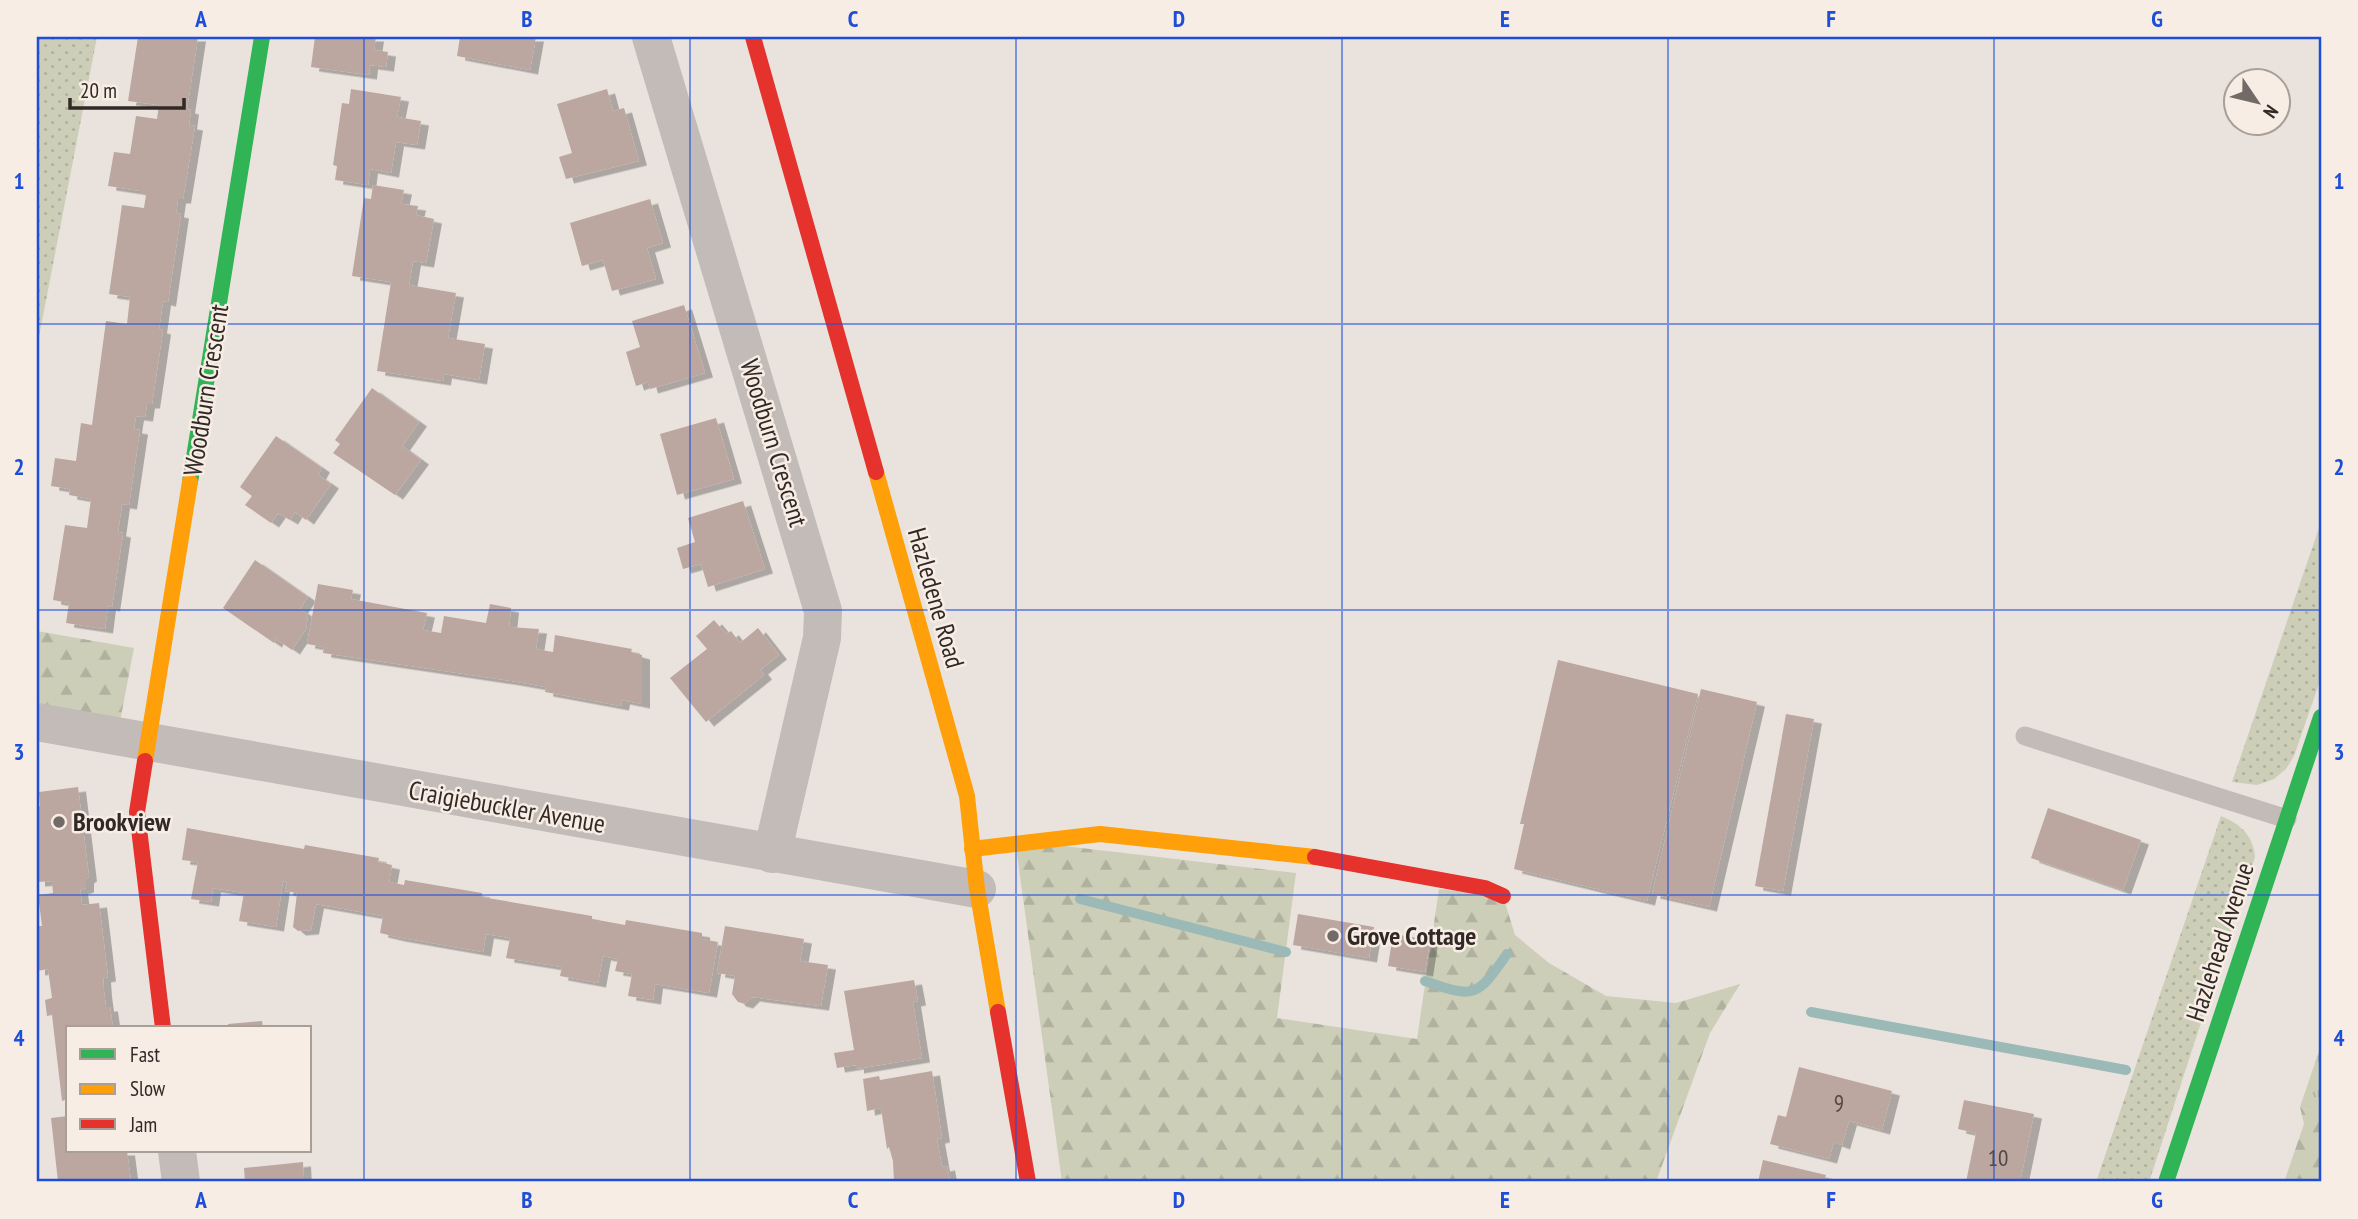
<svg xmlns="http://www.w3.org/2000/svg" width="2358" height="1219" viewBox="0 0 2358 1219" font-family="'PT Sans Narrow',sans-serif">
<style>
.grass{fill:url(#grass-dots)}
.forest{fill:url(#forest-firs)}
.park{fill:url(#park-tufts)}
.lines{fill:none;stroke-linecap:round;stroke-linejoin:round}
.stream{stroke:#9bbab7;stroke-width:10}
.building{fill:#bca6a0;filter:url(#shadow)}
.lane{stroke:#c2bbb7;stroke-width:19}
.street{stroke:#c2bbb7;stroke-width:38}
.fast{stroke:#30b455;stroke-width:16}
.slow{stroke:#ff9f0a;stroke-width:16}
.jam{stroke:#e5322d;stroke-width:16}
.grid{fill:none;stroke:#1d4ed8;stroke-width:2;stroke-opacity:0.55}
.poi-dot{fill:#726a66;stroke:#f7ede4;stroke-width:2.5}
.labels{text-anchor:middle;stroke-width:5;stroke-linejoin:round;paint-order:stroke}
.number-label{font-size:23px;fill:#544844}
.street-label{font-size:26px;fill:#322926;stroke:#f7ede4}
.poi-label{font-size:26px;font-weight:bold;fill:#322926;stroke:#f7ede4;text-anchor:start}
.neatline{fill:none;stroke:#1d4ed8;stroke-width:2.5}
.grid-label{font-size:23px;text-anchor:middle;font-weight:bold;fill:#1d4ed8}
</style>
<defs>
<pattern id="grass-dots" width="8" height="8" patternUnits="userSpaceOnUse" patternTransform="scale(1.75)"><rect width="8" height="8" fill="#ccceb8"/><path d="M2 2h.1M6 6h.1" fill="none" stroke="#b0b19e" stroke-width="1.8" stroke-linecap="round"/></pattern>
<pattern id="forest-firs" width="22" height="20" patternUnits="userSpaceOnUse" patternTransform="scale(1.75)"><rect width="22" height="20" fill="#ccceb8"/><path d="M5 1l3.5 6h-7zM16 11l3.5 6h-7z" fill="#b0b19e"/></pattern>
<pattern id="park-tufts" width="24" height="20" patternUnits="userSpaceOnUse" patternTransform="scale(1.75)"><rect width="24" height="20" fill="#ccceb8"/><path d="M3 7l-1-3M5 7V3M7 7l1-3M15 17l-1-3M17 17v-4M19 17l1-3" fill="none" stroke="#b0b19e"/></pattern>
<filter id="shadow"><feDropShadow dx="8" dy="4.5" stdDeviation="0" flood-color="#0004"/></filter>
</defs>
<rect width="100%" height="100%" fill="#eae3dd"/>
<g class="grass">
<path d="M37,37H97L37,347Z"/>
<path d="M2321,522V678L2294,756L2286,769L2274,779L2257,785L2232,782Z"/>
<path d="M2221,816C2240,824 2253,835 2255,857L2149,1182H2096Z"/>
</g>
<g class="forest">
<path d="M37,631L134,648L117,737L37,722Z"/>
<path d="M1064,846L1296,873L1277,1018L1417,1039L1439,889L1503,896L1515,935L1549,963L1606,996L1676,1003L1740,984L1710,1033L1656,1182H1062L1016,847Z"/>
<path d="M2300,1107L2321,1114V1182H2284L2304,1124Z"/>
</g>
<path class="park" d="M2321,1045V1114L2300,1107Z"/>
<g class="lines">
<g class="stream">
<path d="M1080,899L1286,952"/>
<path d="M1425,981C1475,999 1477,997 1507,954"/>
<path d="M1811,1012L2126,1070"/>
</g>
</g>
<g class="building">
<path d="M138,37H198L187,109L191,110L189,125L195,126L183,199H178L176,213L181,214L168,302L163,301L159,329L163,330L152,404H147L145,417L136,416L134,429L140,430L129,505L122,504L118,532L123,533L112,607L108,606L105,629L66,623L69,603L53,600L65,525L87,528L91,499L69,495L70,489L51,486L55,458L76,461L81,423L92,425L106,321L127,324L130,297L109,294L122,205L144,208L146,195L141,194V191L108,186L114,152L130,154L136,116L157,119L159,105L128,101Z"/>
<path d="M315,37H376L374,50L388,52L386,67L370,65L369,75L311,67Z"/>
<path d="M460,37H536L530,70L457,56Z"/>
<path d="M351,89L401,97L397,117L421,121L417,145L396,142L391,173L370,169L368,185L335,180L337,166L333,165L342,103L349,104Z"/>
<path d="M607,89L613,111L624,108L639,161L566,179L559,157L572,153L557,104Z"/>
<path d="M373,185L404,190L401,204L418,206L416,215L434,219L426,263L413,261L409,285L456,293L448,338L485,344L479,380L444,374L443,381L377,371L391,282L352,276L364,198L371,199Z"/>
<path d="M650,199L663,243L647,248L656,279L612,291L603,260L582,266L570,223Z"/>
<path d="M684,305L705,373L650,389L648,382L636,386L626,352L640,347L632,321Z"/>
<path d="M372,388L419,422L402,446L421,460L395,495L333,453L340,444L335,440Z"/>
<path d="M716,418L734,479L677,495L660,434Z"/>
<path d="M276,436L322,468L318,475L331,484L306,520L295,512L290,520L278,513L271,523L245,505L252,496L240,487Z"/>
<path d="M743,501L765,569L708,587L701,564L683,569L677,548L695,542L688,518Z"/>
<path d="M255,560L308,597L300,609L308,615L306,629L292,650L276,639L274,643L223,608Z"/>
<path d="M318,584L353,590L351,599L427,613L423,630L441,633L444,616L486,623L490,604L511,608L509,627L539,629L536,649L553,652L555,635L632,649L631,652L642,655V704L622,700L621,706L545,692L546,687L512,681L323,653L324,647L307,644Z"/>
<path d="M714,620L726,634L731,631L740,643L758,628L779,655L760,670L764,675L706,722L670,678L707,649L696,636Z"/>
<path d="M1558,660L1698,694L1647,901L1514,869L1524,824H1520Z"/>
<path d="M1701,689L1757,702L1709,907L1652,894Z"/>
<path d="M1786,714L1814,719L1783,891L1755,886Z"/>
<path d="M78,787L89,877L86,879V888L80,890L82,905L99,903L108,977L103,978L104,992L106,1007H110L113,1028H68L67,1110L65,1100L62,1101L52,1015L47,1016L45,1000L52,998L48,969L37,971V926H42L38,895L53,893L52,881L37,882V807L40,806L39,792Z"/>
<path d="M2048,808L2141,840L2123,890L2031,858Z"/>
<path d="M187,828L304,849L305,845L379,858L378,862L392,865L389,882L404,885L405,880L482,893V897L592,916V919L609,922L625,925L626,920L702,933V939L718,942L709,993L655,984L653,1000L628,996L632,974L615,971L618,959L603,956L598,983L560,976L562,967L506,958L510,938L486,934L483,952L397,937L380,933L383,916L316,904L311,930L298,931L293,927L297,893L285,891L287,882L283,881L276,927L239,921L244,893L213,888L211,902L191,899L198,862L182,860Z"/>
<path d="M1298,914L1374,927L1369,958L1293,945Z"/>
<path d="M725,926L804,939L800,961L828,965L821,1006L752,997L745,1004L738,1002L732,994L735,976L717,973Z"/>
<path d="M1393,934L1430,940L1425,972L1388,966Z"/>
<path d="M914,980L918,1001L913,1002L922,1058L856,1069V1065L837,1068L834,1053L854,1050L844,991Z"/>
<path d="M262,1021L263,1028H228V1024Z"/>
<path d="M1799,1067L1892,1091L1882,1130L1849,1121L1842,1145L1834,1142L1829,1159L1770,1144L1778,1115L1786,1117Z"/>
<path d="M932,1071L942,1138L937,1139L942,1167L947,1166L950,1182H894L893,1161L889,1147L887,1149L881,1108L867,1111L863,1079L879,1076L880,1080Z"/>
<path d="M1964,1100L2034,1114L2020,1182H1966L1976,1133L1958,1129Z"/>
<path d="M68,1116V1151H127L131,1182H58L51,1118Z"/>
<path d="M1763,1160L1826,1175L1824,1182H1758Z"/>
<path d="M303,1162L304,1182H245L244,1168Z"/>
</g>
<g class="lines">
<path class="lane" d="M2025,736L2287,819"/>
<g class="street">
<path d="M651,37L823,611L822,638L772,854"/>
<path d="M37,722L977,889"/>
<path d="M177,1151L181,1182"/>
</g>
<g class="fast">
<path d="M190,482L262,37"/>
<path d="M2166,1182L2321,717"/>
</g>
<g class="slow">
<path d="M876,472L967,796L977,889L998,1012"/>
<path d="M145,761L190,482"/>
<path d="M972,849L1100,834L1315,857"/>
</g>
<g class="jam">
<path d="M753,37L876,472"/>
<path d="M145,761L137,812L163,1028"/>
<path d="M1315,857L1485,888L1503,896"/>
<path d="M998,1012L1028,1182"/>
</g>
</g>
<path class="grid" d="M364,37V1182M690,37V1182M1016,37V1182M1342,37V1182M1668,37V1182M1994,37V1182M37,324H2321M37,610H2321M37,895H2321"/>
<g class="poi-dot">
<circle cx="59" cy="822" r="7"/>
<circle cx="1333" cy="936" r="7"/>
</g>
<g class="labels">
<g class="number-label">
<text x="1839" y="1111">9</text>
<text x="1998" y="1166">10</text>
</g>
<g class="street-label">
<text transform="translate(206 390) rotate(-81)" y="9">Woodburn Crescent</text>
<text transform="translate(774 443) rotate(73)" y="9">Woodburn Crescent</text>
<text transform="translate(936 598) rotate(74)" y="9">Hazledene Road</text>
<text transform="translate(507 807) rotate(10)" y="9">Craigiebuckler Avenue</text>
<text transform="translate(2220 942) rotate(-72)" y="9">Hazlehead Avenue</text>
</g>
<g class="poi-label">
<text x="73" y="831">Brookview</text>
<text x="1347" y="945">Grove Cottage</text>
</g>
</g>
<rect width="2358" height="1219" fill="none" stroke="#f7ede4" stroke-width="77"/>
<rect x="66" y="1026" width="245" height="126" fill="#f7ede4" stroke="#a89f98" stroke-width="2"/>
<rect x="80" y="1049" width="35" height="10" fill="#30b455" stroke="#a89f98" stroke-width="2"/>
<text x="130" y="1062" font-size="21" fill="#322926">Fast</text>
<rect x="80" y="1084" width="35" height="10" fill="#ff9f0a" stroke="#a89f98" stroke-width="2"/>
<text x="130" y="1096" font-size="21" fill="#322926">Slow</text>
<rect x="80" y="1119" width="35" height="10" fill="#e5322d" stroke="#a89f98" stroke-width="2"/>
<text x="130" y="1132" font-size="21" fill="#322926">Jam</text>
<g transform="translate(2257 102) rotate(125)"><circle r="33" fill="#f7ede4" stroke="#a89f98" stroke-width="2"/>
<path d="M0-5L12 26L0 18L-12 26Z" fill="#726a66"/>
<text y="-10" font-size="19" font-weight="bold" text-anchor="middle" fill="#322926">N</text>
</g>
<path d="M70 98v10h114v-10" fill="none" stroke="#322926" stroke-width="3.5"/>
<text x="80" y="98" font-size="21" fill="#322926" stroke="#f7ede4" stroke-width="5" paint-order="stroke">20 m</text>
<rect x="38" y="38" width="2282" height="1142" class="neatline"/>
<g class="grid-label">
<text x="201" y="27">A</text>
<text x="527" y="27">B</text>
<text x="853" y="27">C</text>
<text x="1179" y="27">D</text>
<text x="1505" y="27">E</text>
<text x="1831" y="27">F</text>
<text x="2157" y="27">G</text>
<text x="19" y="189">1</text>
<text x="2339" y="189">1</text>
<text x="19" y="475">2</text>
<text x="2339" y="475">2</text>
<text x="19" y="760">3</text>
<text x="2339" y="760">3</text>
<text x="19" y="1046">4</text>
<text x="2339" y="1046">4</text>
<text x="201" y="1208">A</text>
<text x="527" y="1208">B</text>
<text x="853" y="1208">C</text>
<text x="1179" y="1208">D</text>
<text x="1505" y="1208">E</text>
<text x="1831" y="1208">F</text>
<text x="2157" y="1208">G</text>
</g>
</svg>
